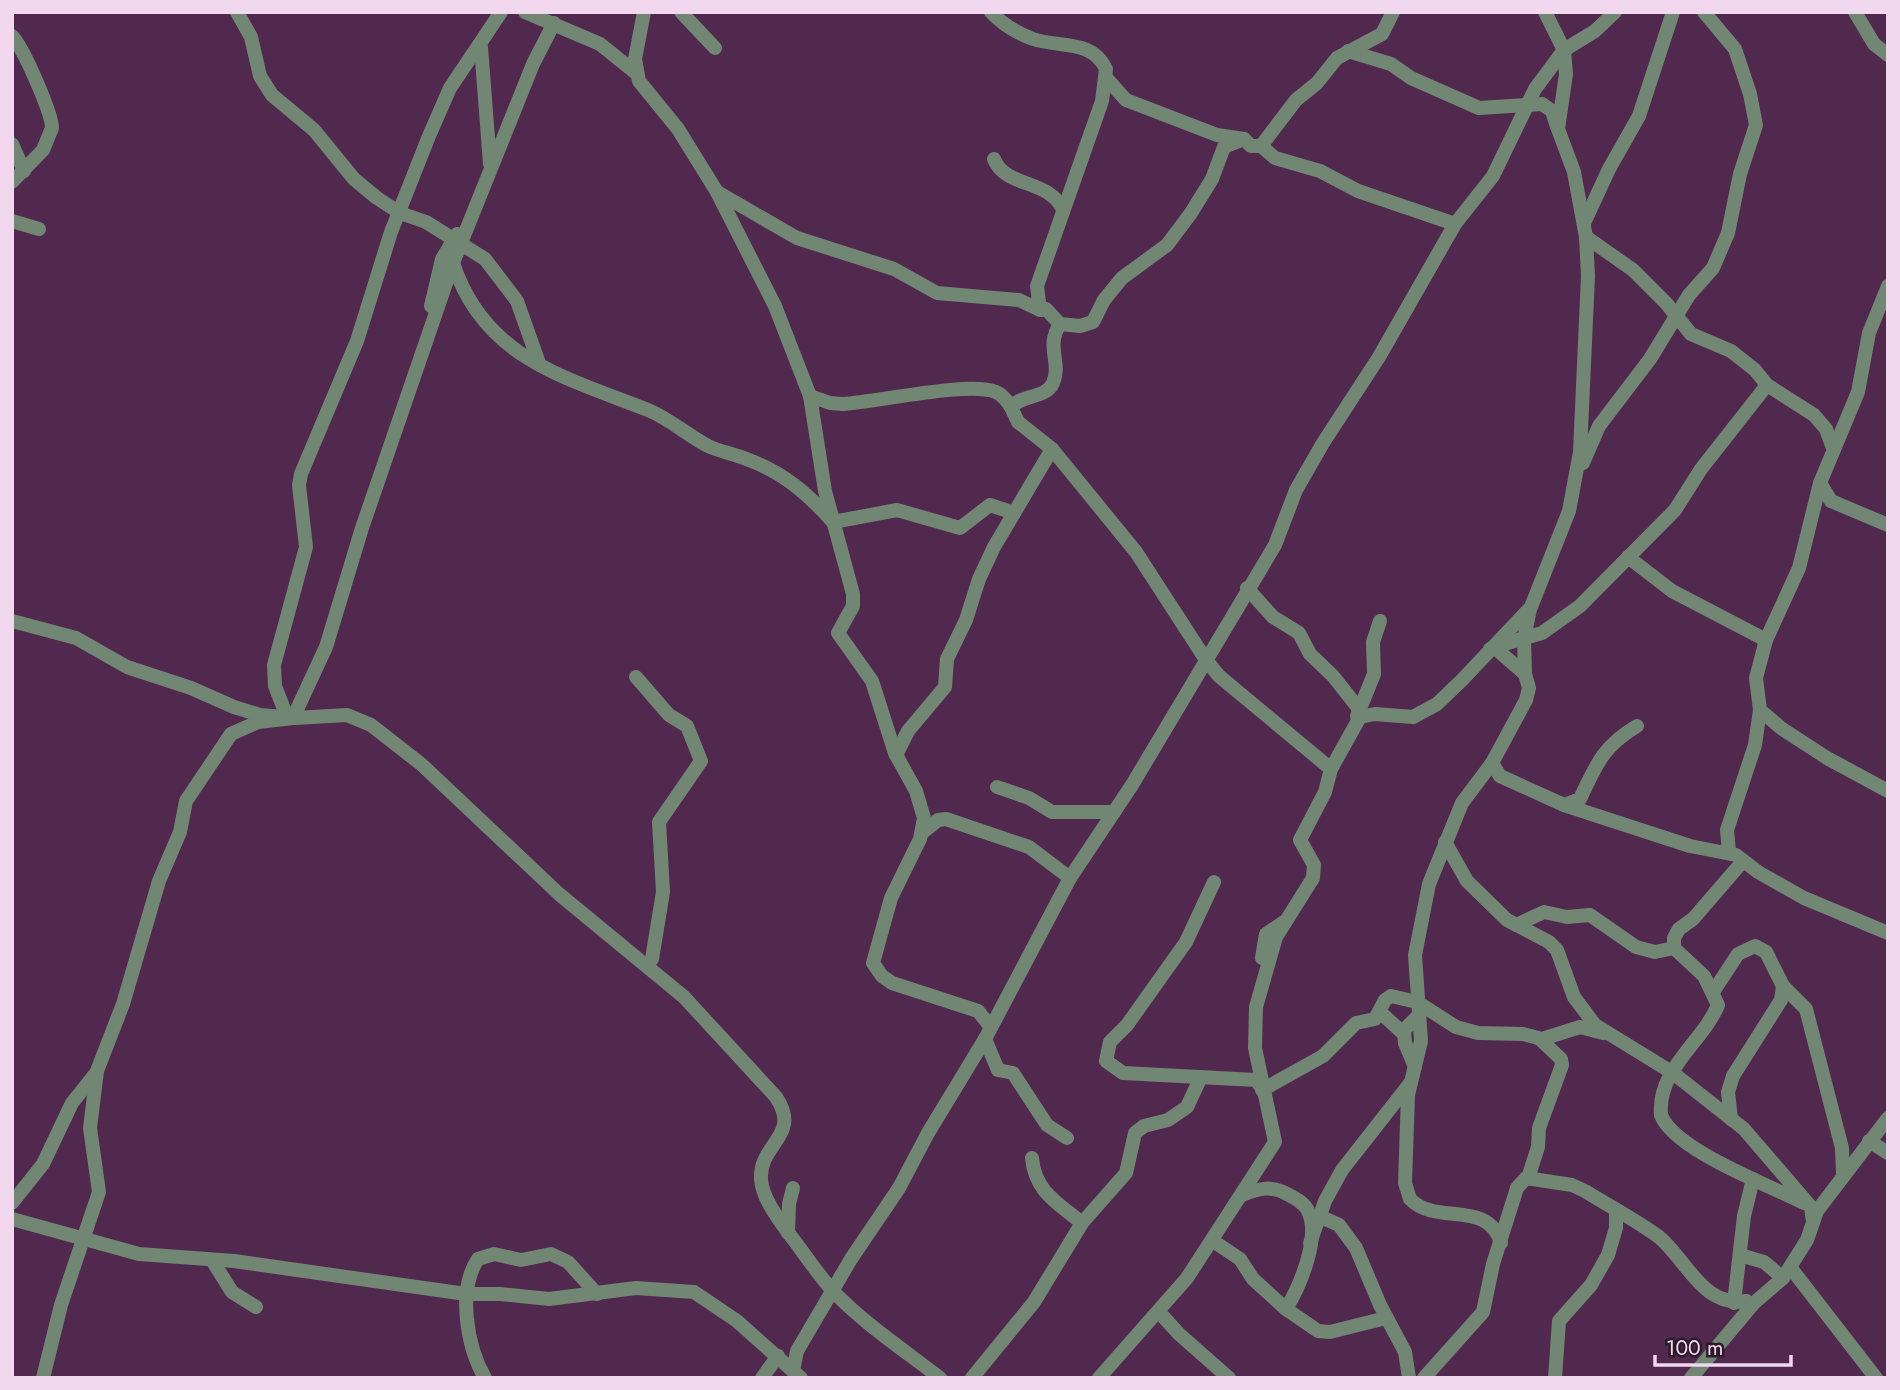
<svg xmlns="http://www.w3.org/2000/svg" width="1900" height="1390" viewBox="0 0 1900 1390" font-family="Jost,sans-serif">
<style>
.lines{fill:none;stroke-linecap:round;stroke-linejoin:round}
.minor{stroke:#718673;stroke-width:14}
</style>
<rect width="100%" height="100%" fill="#51294f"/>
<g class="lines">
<g class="minor">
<path d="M237,12L251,37L260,76L272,95L314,130L354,179L377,198L400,213L426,222L485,259L517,301L539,363"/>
<path d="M525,12L600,44L636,73"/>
<path d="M644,12L635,59L639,81L678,129L717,192L775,306L810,396L825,491L853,594V606L838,633L872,681L895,753L916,791L924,818L920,839L891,898L873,963L882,976L892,983L978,1011L991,1027"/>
<path d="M681,12L715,48"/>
<path d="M991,12C1002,24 1017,33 1033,39C1059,48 1092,39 1106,69L1102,101L1037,286L1040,310"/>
<path d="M1855,12L1874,44L1888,55"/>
<path d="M12,36C23,47 52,113 52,128L43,150L12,182"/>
<path d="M481,47L490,164"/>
<path d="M1348,51L1391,64L1411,78L1479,108L1542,104L1552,111L1557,127"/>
<path d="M1107,79L1126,100L1217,135L1244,139L1251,146H1261L1275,158L1320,171L1358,191L1455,224"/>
<path d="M12,144L24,171"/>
<path d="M1261,146L1296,100L1317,83L1337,58L1382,34L1393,12"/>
<path d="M994,159C1005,188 1050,179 1063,210"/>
<path d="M719,193L797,238L894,269L937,293L1019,300L1040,310L1046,309L1060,324L1080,326L1093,322L1104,300L1122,278L1167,245L1191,213L1212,179L1224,147L1244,139"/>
<path d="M12,221L39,229"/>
<path d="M1584,223L1609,169L1639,116L1673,12"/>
<path d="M1586,237L1633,270L1666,303L1691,334L1731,351L1755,370L1767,385L1814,415L1826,429L1833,448"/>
<path d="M453,263C484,358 564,377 648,410C670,419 687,435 708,446C721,452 735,454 749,460C784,473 808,494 833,522L897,510L960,528L990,505L1014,513"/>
<path d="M1888,286L1869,333L1858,392L1820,483L1799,568L1766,640L1756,678L1760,710L1781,728L1827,758L1888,791"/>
<path d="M431,306L442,259L457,234"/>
<path d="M1060,324C1045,347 1062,362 1053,383C1046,399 1022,394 1011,407L1018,422L1052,449L1136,552L1206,660L1219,676L1331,769"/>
<path d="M810,396L830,403L843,404C878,402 968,381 996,392C1003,395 1007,401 1011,407"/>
<path d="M1583,463L1599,426L1650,359L1689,295L1713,268L1728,233L1740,174L1756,125L1750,94L1735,49L1704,12"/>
<path d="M1820,483L1831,501L1888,525"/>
<path d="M1628,557L1672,591L1766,640"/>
<path d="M1247,588L1273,617L1299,633L1310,654L1333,676L1359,709"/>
<path d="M12,621L76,638L127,667L191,688L234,707L260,715L295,718L347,715L371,725L421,764L559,894L684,997L776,1097C802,1136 759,1143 761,1179C762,1198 779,1220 790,1235C804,1253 817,1273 832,1290C863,1323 904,1350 940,1378"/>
<path d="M1494,647L1542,633L1580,606L1675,510L1701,469L1767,385"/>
<path d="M1490,649L1494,647L1525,674"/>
<path d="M636,677L669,715L687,726L701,761L659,822L663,892L652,959L648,964"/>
<path d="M1357,716L1374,674L1373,642L1380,621"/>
<path d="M287,717L275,686L274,665L306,547L299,485L301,474L357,341L391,232L429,136L450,88L501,12"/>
<path d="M896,755L908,731L945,687L947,659L966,620L979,579L994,547L1052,449"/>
<path d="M1492,763L1500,776L1564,805L1690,846L1736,855L1758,872L1804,898L1888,933"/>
<path d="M997,787L1029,798L1052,812H1114"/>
<path d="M1564,805L1580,799C1596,765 1603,746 1637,726"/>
<path d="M923,832L938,820L946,819L1029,847L1070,878"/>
<path d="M1445,842L1467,881L1507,920L1549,942L1557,950L1574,997L1595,1025L1673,1073L1744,1129L1811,1207L1813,1222"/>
<path d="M1729,852L1727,830L1755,745L1760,710"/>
<path d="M1743,861L1693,919L1679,929L1674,938V948L1704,976L1718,1005C1703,1042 1657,1069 1661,1115C1674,1150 1771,1186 1804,1203"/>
<path d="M1214,882L1186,942L1127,1025L1110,1042L1106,1061L1123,1073L1256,1080L1262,1088"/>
<path d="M1516,925L1544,912L1567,917L1590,915L1636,947L1655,952L1674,948"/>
<path d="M1262,958L1266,934L1284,922"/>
<path d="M1713,992L1738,954L1755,946L1766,952L1783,986L1806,1009L1842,1148L1843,1175"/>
<path d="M1380,1012L1404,1034"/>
<path d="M985,1039L998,1070L1013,1073L1047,1125L1067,1138"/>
<path d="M1415,1067L1405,1043L1404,1030L1420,1014"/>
<path d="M1262,1090L1323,1056L1356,1023L1375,1019L1385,1000L1391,996L1417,1002L1456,1027L1478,1033L1523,1034L1542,1039L1580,1027L1603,1033"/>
<path d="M1731,1119L1728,1092L1733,1076L1781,1000L1783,986"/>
<path d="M1869,1141L1888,1153"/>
<path d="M1032,1158C1035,1192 1058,1203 1082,1223"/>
<path d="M1528,1178L1538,1147L1539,1128L1562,1065L1561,1059L1540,1039"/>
<path d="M1242,1195C1259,1188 1273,1185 1289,1195C1296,1199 1303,1202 1307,1209C1322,1235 1300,1286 1286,1309"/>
<path d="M12,1203L43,1164L72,1103L96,1073"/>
<path d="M1319,1216L1339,1225L1356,1248L1380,1305L1405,1352L1409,1378"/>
<path d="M12,1219L139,1254L234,1261L466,1294H500L549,1299L636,1288L694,1292L737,1321L801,1378"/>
<path d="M788,1233L789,1204L793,1188"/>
<path d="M1213,1241L1240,1259L1253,1279L1286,1309L1318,1331L1330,1332L1386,1318"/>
<path d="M1310,1243L1325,1201L1342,1170L1411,1082"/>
<path d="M1501,1243C1489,1199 1436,1226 1410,1199L1405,1183L1408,1095L1421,1041L1415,955L1429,884L1462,803L1492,763L1526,700L1529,688L1525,674L1524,639L1530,609"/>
<path d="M1740,1255L1764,1262L1783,1278"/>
<path d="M212,1260L232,1292L256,1307"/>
<path d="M1790,1267L1876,1378"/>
<path d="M1734,1303L1744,1216L1753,1179"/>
<path d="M1159,1312L1179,1334L1229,1378"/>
<path d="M793,1371L797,1351L851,1259L899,1188L928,1133L985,1039L1070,878L1132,785L1275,545L1296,490L1323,443L1379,357L1455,224L1493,176L1535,89L1564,50L1595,31L1615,12"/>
<path d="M43,1378L61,1305L99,1192L90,1128L97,1071L123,1004L159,881L180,832L186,801L231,734L258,722L293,718L326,647L362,528L453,263L533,64L554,23"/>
<path d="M485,1378C467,1347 457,1290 478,1259L494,1254L521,1260L551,1254L568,1262L597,1294"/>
<path d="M762,1378L778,1356"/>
<path d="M972,1378L1034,1302L1082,1223L1126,1173L1135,1133L1144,1126L1168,1120L1187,1107L1200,1079"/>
<path d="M1099,1378L1187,1278L1275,1142L1255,1048L1256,1007L1276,937L1313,878L1314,865L1300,840L1325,792L1331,769L1360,717L1375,714L1413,717L1437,704L1462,680L1531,607L1569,511L1580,452L1588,276L1586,237L1574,172L1558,129L1566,74L1564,50L1545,12"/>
<path d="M1424,1378L1483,1312L1493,1264L1517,1188L1526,1178L1572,1185L1585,1191C1609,1206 1636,1220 1659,1237C1686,1259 1703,1308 1746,1301L1749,1308"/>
<path d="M1555,1378L1559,1321L1591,1285L1608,1255L1616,1228V1210"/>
<path d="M1691,1378L1754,1303L1783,1278L1807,1240L1817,1211L1888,1118"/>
</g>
</g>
<rect width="1900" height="1390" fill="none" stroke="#f1d8ef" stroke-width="28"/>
<path d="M1655 1355v10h136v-10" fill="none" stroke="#f1d8ef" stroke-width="3.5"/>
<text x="1666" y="1355" font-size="21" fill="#f1d8ef" stroke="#2c1a2b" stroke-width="5" paint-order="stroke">100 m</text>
</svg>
